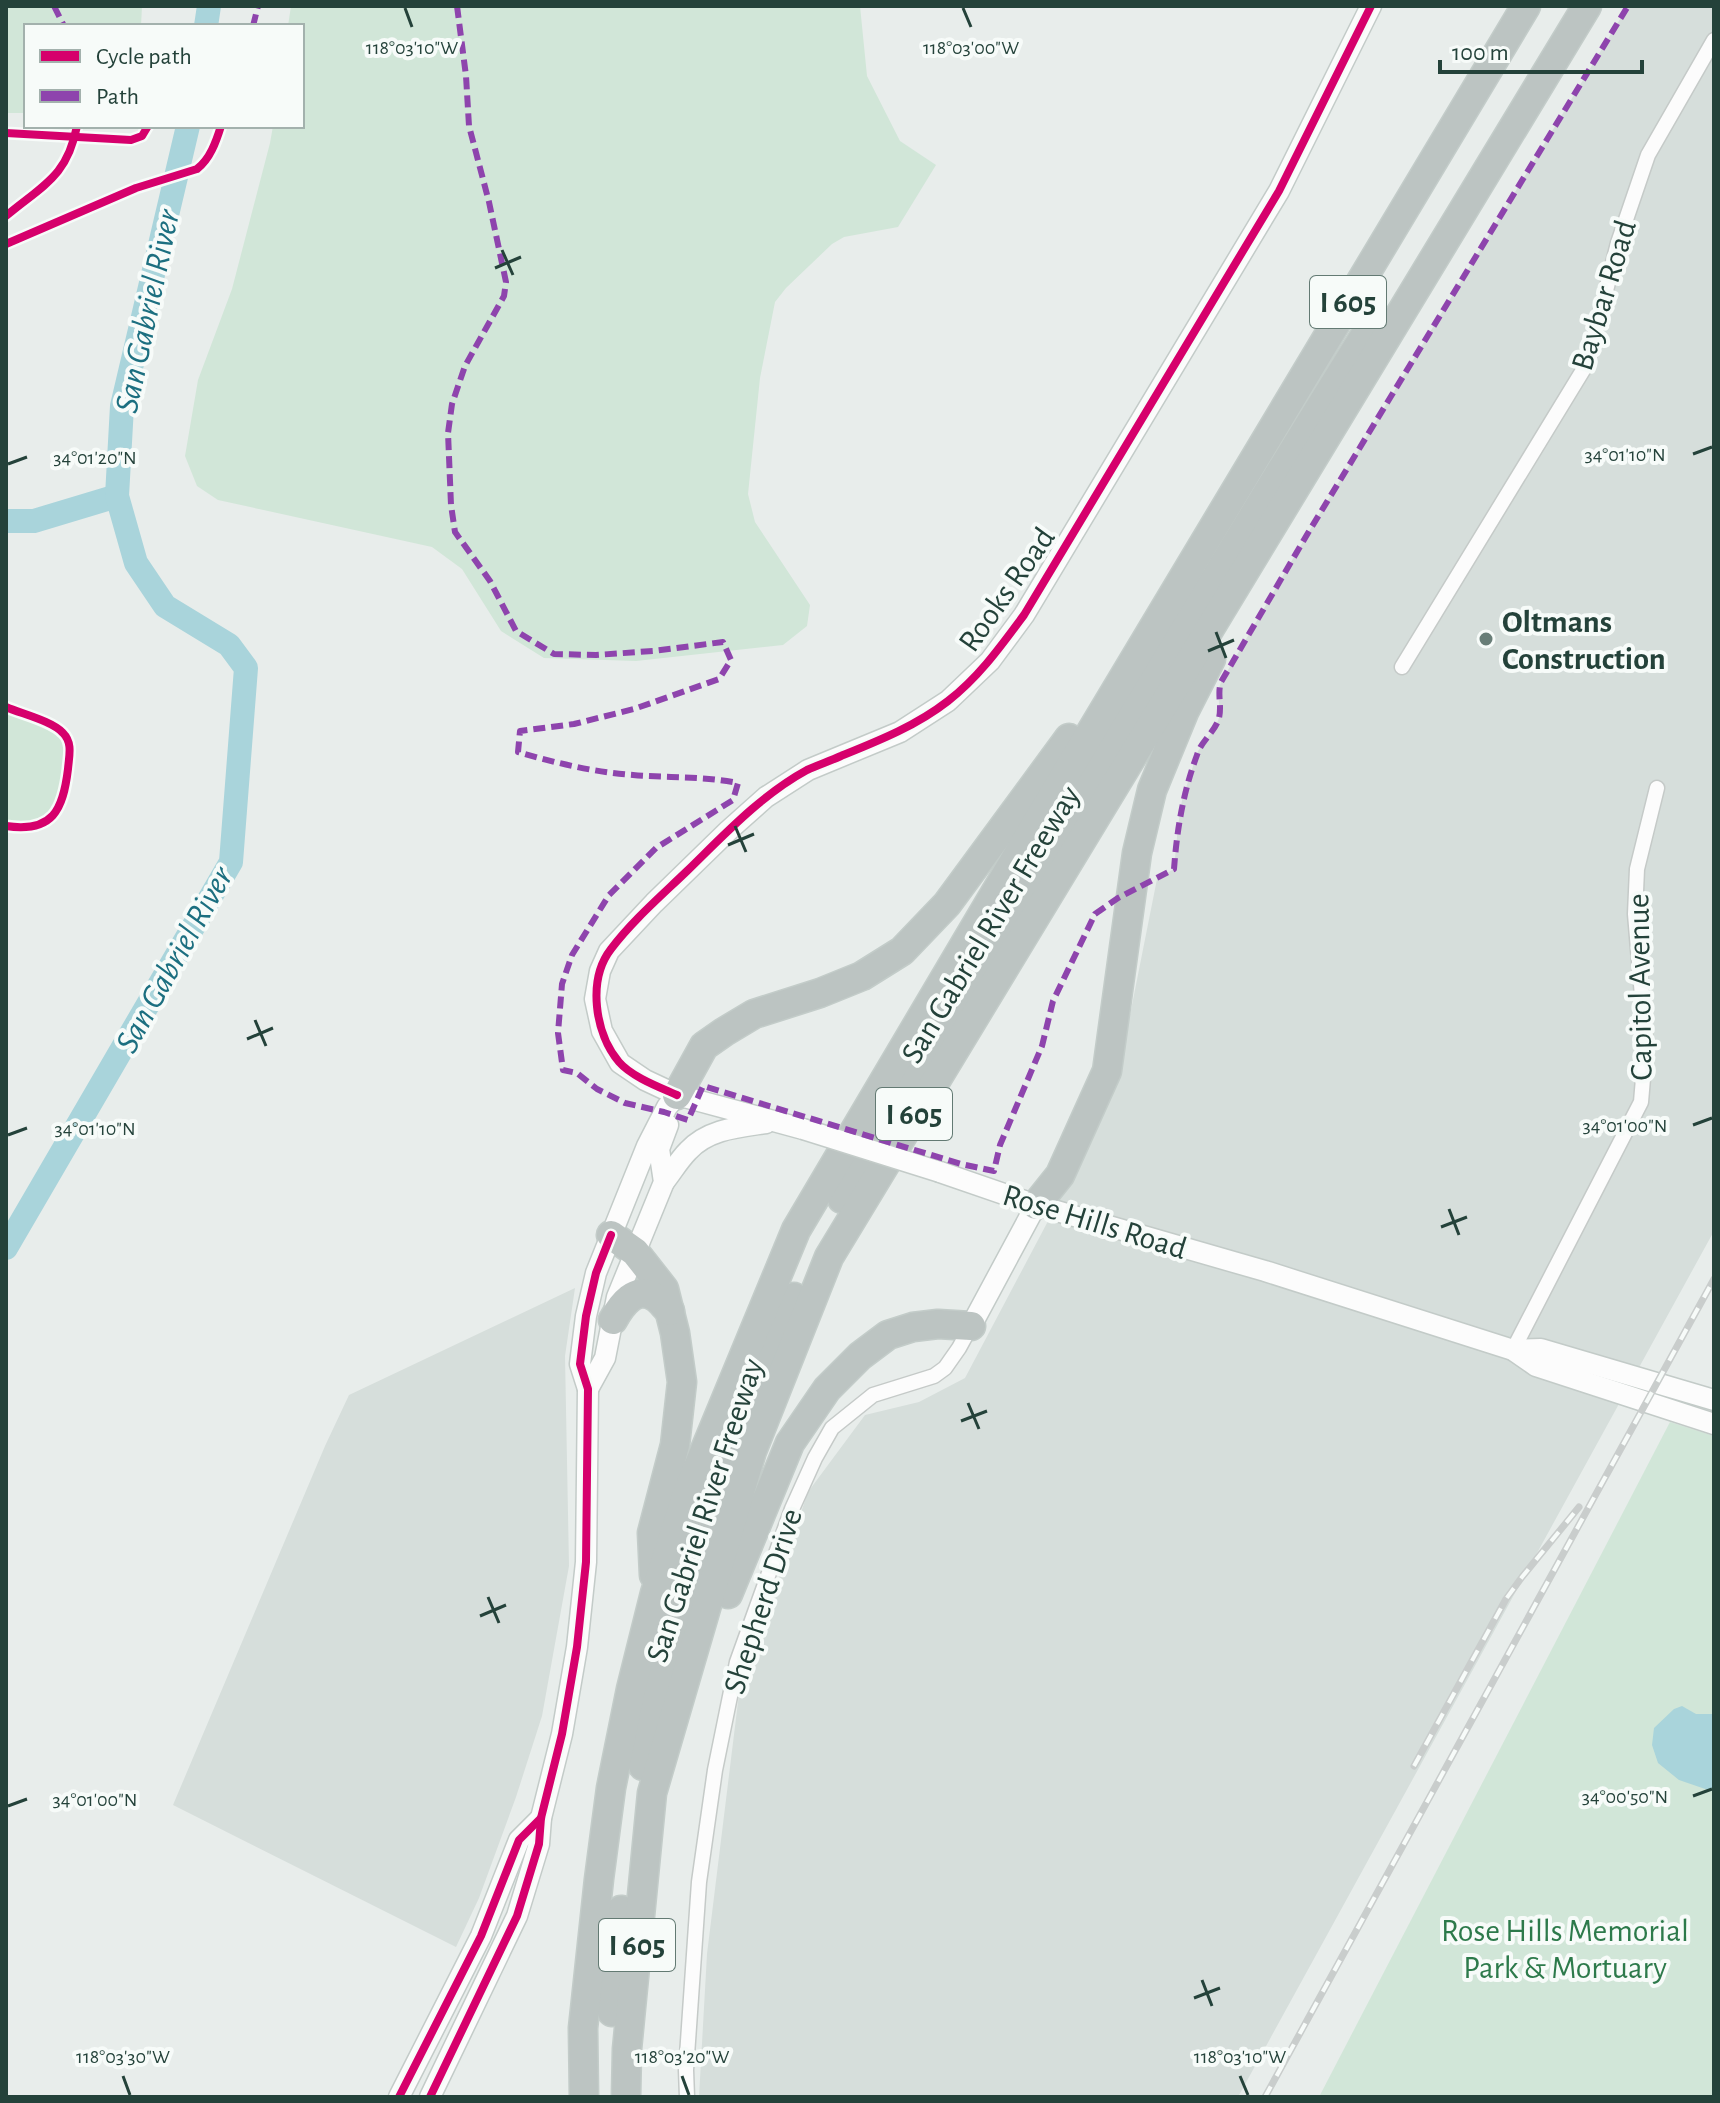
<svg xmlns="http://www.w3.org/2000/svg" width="1720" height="2103" viewBox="0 0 1720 2103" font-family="'Alegreya Sans',sans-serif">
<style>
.built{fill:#d6dedb}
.green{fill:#d1e6d8}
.water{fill:#a9d4db}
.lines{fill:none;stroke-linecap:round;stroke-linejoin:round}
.river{stroke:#a9d4db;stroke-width:24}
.street-casing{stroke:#c5cac8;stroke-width:17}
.secondary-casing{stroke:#c3cbc8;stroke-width:23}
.highway-casing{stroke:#c3ccc9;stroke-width:31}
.street{stroke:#fcfcfc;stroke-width:14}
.secondary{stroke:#fcfcfc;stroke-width:20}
.highway{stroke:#bcc4c2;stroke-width:28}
.rail-casing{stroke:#c9cdcc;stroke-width:7}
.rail{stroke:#f7fbf9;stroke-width:4;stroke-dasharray:12;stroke-linecap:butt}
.secondary-bridge-casing{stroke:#c3cbc8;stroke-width:23;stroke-linecap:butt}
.secondary-bridge{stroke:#fcfcfc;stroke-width:20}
.quiet{stroke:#8e44ad;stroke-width:6;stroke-dasharray:12 6;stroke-linecap:butt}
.cycleway-casing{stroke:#f7fbf9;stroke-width:13}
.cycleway{stroke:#d6006c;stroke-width:8}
.ticks{fill:none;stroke:#24423a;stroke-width:3}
.poi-dot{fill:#697e78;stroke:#f7fbf9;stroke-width:3}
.labels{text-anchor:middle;stroke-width:8;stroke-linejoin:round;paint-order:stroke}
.shield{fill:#f7fbf9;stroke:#637a73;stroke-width:2}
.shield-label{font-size:30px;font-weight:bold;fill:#24423a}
.street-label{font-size:32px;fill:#24423a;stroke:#f7fbf9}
.poi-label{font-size:32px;font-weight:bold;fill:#24423a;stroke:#f7fbf9;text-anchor:start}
.park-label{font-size:32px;fill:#2d7a4b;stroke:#f7fbf9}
.water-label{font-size:34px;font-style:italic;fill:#1c6f80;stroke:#f7fbf9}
.ticks-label{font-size:20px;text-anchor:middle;fill:#24423a;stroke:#f7fbf9;stroke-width:8;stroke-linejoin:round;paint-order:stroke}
</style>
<rect width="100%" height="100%" fill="#e8edeb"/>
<g class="built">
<path d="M1628,6H1714V1231L1238,2097H699L707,1954L739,1694L808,1492L865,1415L919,1402L965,1378L1083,1155L1128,1025L1157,879L1174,869L1178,826L1182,800L1198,751L1216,726L1220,715L1218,691L1221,682L1308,533Z"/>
<path d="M575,1288L565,1356L569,1566L542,1716L516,1797L479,1898L456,1947L173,1805L325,1446L349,1395Z"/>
</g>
<g class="green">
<path d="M6,6H142L141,26H26V113H6Z"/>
<path d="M291,6H860L867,76L900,141L936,165L898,227L844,237L832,244L786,288L775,302L760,378L748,494L755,522L810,605L807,626L783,645L636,661L544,658L501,631L462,569L432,547L218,500L197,486L185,456L198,380L232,289L270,143L273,126H302V26H288Z"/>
<path d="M6,712C22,718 60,728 66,744C62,787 63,829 6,822Z"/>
<path d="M1670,1422L1714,1436V2097H1319Z"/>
</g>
<path class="water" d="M1682,1706L1696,1714H1714V1792L1679,1780L1658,1763L1652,1745L1654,1728L1674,1709Z"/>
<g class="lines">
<g class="river">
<path d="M206,26L209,6"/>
<path d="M6,521H34L117,496"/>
<path d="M6,1248L231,862L246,668L229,645L165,606L136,563L117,496L122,406L188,126"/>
</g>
<defs>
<g id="street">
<path d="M1402,667L1588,362L1618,243L1648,155L1714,40"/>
<path d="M1513,1350L1641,1102L1646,1043L1635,914L1637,869L1657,788"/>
<path d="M687,2097L686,2070L699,1882L715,1770L737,1662L792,1509L815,1458L832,1428L873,1395L934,1376L945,1368L959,1348L971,1326"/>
</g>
<g id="secondary">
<path d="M803,1129L677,1095L645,1080L620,1063L602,1031L595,999L600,971L609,951L654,903L729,830L766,797L808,770L900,732L948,701L990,661L1024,615L1279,191L1371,6"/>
<path d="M940,1172L1036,1205L1265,1271L1513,1350L1536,1366L1714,1424"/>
<path d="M664,1182C672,1172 679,1160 688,1151C708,1129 739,1127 766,1123"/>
<path d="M971,1326L1036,1205"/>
<path d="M1513,1350L1541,1349L1714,1400"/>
<path d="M588,1389L605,1358L617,1297L664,1182L659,1149L668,1125"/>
<path d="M399,2097L481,1936L519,1840L541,1818"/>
<path d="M430,2097L517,1916L539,1844L541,1818L562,1734L577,1647L586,1562L588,1389L580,1364L586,1316L596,1273L647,1146L667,1107L677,1095"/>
</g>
<g id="highway">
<path d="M677,1095L704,1046L724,1032L754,1014L820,993L862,976L902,951L947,904L1069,738"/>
<path d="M842,1199C905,1086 973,977 1040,867C1152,685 1260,501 1374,321"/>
<path d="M1036,1205L1060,1175L1107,1071L1137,853L1152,790L1184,712L1211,659"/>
<path d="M611,1235L635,1252L664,1289L675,1333L682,1382L675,1445L652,1533L654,1575"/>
<path d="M613,1320C621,1305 635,1285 655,1297C660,1300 665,1307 670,1311"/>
<path d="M728,1594L790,1443L827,1389L860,1356L888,1335L913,1327L938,1324L971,1326"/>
<path d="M643,1766C664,1653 694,1540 735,1431C753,1386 774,1341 794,1297"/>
<path d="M612,2012L615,1968L621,1910"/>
<path d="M584,2097L583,2028L599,1879L611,1788L631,1689L655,1593L688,1491L796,1230L1049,802L1526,6"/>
<path d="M626,2097L627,2049L652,1793L752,1451L829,1257L1587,6"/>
</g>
</defs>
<use href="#street" class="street-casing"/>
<use href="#secondary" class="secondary-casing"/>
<use href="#highway" class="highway-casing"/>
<use href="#street" class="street"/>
<use href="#secondary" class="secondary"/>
<use href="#highway" class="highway"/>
<defs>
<g id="rail">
<path d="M1414,1766L1506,1599L1522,1577L1579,1507"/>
<path d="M1265,2097L1714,1279"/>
</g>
</defs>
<use href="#rail" class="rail-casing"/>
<use href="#rail" class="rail"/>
<defs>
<path id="secondary-bridge" d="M803,1129L940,1172"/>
</defs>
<use href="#secondary-bridge" class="secondary-bridge-casing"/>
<use href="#secondary-bridge" class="secondary-bridge"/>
<g class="quiet">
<path d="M54,6L64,26"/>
<path d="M457,6L466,76L469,126L489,202L506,282L504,296L465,366L452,404L448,433L451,505L455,532L490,581L516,631L554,654L596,655L653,651L723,642L731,660L719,679L634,709L574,724L520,731L518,752C556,763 593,772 633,775C668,778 703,776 738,783L733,800L656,848L609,895L572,955L562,984L558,1033L563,1070L577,1073L597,1089L625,1103L664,1112L688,1120L703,1086L961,1164L994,1171L1000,1145L1042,1046L1053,1001L1095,914L1118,898L1174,869C1177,829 1183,793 1197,755C1201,741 1215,732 1219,718C1222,705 1217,694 1221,682L1308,533L1628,6"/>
<path d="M253,26L258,6"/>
</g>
<defs>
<g id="cycleway">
<path d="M6,133L131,140L142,136L148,126"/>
<path d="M6,216C43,185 67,177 77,126"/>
<path d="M6,244L136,188L197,169C210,159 216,142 221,126"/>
<path d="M6,707C22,714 52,721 63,733C73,743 69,756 68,769C63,810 53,833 6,826"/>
<path d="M677,1095C659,1087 632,1077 619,1062C595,1034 587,980 611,949C632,921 661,896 687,871C724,835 761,795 807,770C818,765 830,761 841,756C878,741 916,726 948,701C979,677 1001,646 1024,615L1279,191L1371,6"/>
<path d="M399,2097L481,1936L519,1840L541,1818"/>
<path d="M430,2097L517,1916L539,1844L541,1818L562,1734L577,1647L586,1562L588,1389L580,1364L586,1316L596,1273L611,1235"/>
</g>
</defs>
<use href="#cycleway" class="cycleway-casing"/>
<use href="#cycleway" class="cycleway"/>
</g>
<path class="ticks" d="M405,8L412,27M963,8L971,27M502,250L513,275M495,268L521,257M1693,454L1712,447M8,464L27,457M1216,632L1226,658M1208,651L1234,640M735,826L746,852M728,845L754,834M255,1020L266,1046M247,1039L273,1028M1693,1125L1712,1118M8,1135L27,1128M1449,1209L1459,1235M1441,1227L1467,1217M968,1403L979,1429M961,1421L987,1411M488,1597L499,1623M480,1616L506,1605M1693,1796L1712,1789M8,1806L27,1799M1202,1980L1212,2006M1194,1998L1220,1988M123,2076L130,2095M682,2076L689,2095M1240,2076L1248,2095"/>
<circle class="poi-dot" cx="1486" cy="639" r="8"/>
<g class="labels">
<g class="shield">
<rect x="1310" y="276" width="76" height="52" rx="6"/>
<rect x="876" y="1088" width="76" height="52" rx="6"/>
<rect x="599" y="1919" width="76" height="52" rx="6"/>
</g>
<g class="shield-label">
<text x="1348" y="312">I 605</text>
<text x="914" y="1124">I 605</text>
<text x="637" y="1955">I 605</text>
</g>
<g class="street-label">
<text transform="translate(1603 295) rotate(-73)" y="11">Baybar Road</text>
<text transform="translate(1006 589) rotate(-55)" y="11">Rooks Road</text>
<text transform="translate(990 924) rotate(-59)" y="11">San Gabriel River Freeway</text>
<text transform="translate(1639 987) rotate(-91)" y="11">Capitol Avenue</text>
<text transform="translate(1095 1221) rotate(17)" y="11">Rose Hills Road</text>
<text transform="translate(704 1510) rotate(-72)" y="11">San Gabriel River Freeway</text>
<text transform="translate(762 1601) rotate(-72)" y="11">Shepherd Drive</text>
</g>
<g class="poi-label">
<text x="1502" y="632">Oltmans<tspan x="1502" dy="37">Construction</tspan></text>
</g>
<g class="park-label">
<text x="1565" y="1941">Rose Hills Memorial<tspan x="1565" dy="37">Park &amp; Mortuary</tspan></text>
</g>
<g class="water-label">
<text transform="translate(146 311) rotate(-78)" y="12">San Gabriel River</text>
<text transform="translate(173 959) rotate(-61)" y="12">San Gabriel River</text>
</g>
</g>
<g class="ticks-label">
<text x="412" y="54">118°03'10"W</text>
<text x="971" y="54">118°03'00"W</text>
<text x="1625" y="461">34°01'10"N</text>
<text x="95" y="464">34°01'20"N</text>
<text x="1625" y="1132">34°01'00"N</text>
<text x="95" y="1135">34°01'10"N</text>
<text x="1625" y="1803">34°00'50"N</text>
<text x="95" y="1806">34°01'00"N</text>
<text x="123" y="2063">118°03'30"W</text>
<text x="682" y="2063">118°03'20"W</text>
<text x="1240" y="2063">118°03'10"W</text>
</g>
<rect width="1720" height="2103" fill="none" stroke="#24423a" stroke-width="16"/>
<rect x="24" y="24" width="280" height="104" fill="#f7fbf9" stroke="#a3b1ad" stroke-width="2"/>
<rect x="40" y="50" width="40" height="12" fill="#d6006c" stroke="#a3b1ad" stroke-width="2"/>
<text x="96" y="64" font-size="24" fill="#24423a">Cycle path</text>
<rect x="40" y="90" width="40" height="12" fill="#8e44ad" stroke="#a3b1ad" stroke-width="2"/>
<text x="96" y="104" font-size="24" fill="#24423a">Path</text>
<path d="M1440 60v12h202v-12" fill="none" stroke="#24423a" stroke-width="4"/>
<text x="1452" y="60" font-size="24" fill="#24423a" stroke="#f7fbf9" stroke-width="6" paint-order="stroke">100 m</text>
</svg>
